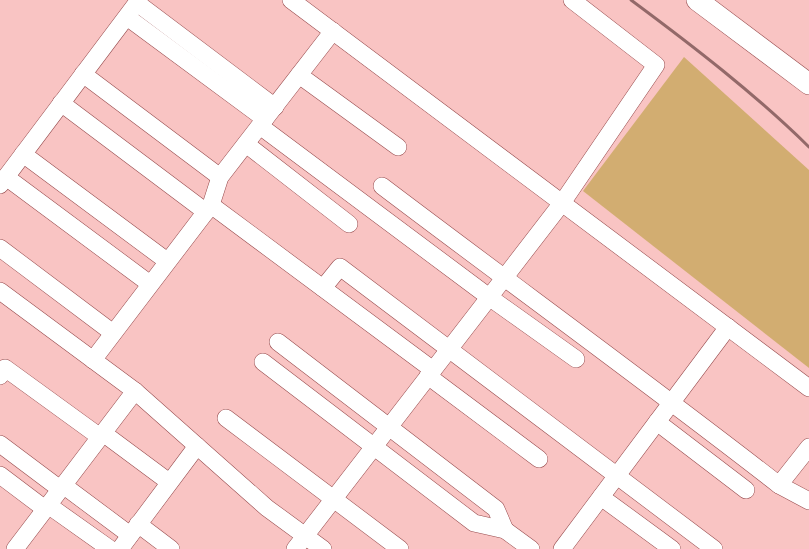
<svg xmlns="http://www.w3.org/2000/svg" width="809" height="549" viewBox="0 0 809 549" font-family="Bitter,serif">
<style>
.green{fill:#d2ad71}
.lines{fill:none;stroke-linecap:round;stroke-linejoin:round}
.minor-casing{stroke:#984c4e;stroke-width:18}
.major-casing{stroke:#984c4e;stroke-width:22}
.minor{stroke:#fff;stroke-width:17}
.major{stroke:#fff;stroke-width:21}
.rail{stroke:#936969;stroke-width:3}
</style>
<rect width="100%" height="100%" fill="#f9c4c3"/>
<path class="green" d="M684,57L809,170V368L583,191Z"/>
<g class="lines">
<defs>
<g id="minor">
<path d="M291,0L809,388"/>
<path d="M137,3L275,107"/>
<path d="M127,17L265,119"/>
<path d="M83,74L220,177"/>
<path d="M299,75L398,147"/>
<path d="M61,103L206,212"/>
<path d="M260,126L489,297L576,359"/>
<path d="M246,144L349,224"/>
<path d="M23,154L167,261"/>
<path d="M6,177L150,284"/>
<path d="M0,185L139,0"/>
<path d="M382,186C514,286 648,383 779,485L809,447"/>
<path d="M211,205L433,370"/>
<path d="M0,248L113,333"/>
<path d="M323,288L340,267L714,549"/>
<path d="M0,291L135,391L267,508L323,549"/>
<path d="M278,342L496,509L505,530"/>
<path d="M93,360L211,205L220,177L333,31"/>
<path d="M263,362L474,523L505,530L531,549"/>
<path d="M0,376L5,368L100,437"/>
<path d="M428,376L539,459"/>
<path d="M226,418L400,549"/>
<path d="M657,422L746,490"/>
<path d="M103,433L169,482"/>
<path d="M0,444L60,489"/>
<path d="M0,475L45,509"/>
<path d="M63,485L130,535"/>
<path d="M779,485L809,501"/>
<path d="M601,497L672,549"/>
<path d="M48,505L110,549"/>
<path d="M138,524L171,549"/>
<path d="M15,549L135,391"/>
<path d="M120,549L197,446"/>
<path d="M295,549L562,203L656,65L572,0"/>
<path d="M562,549L728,327"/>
</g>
<path id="major" d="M697,0L809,84"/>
</defs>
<use href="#minor" class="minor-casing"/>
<use href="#major" class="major-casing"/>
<use href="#minor" class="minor"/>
<use href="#major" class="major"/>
<path class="rail" d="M631,0C693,46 754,93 809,147"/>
</g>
</svg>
